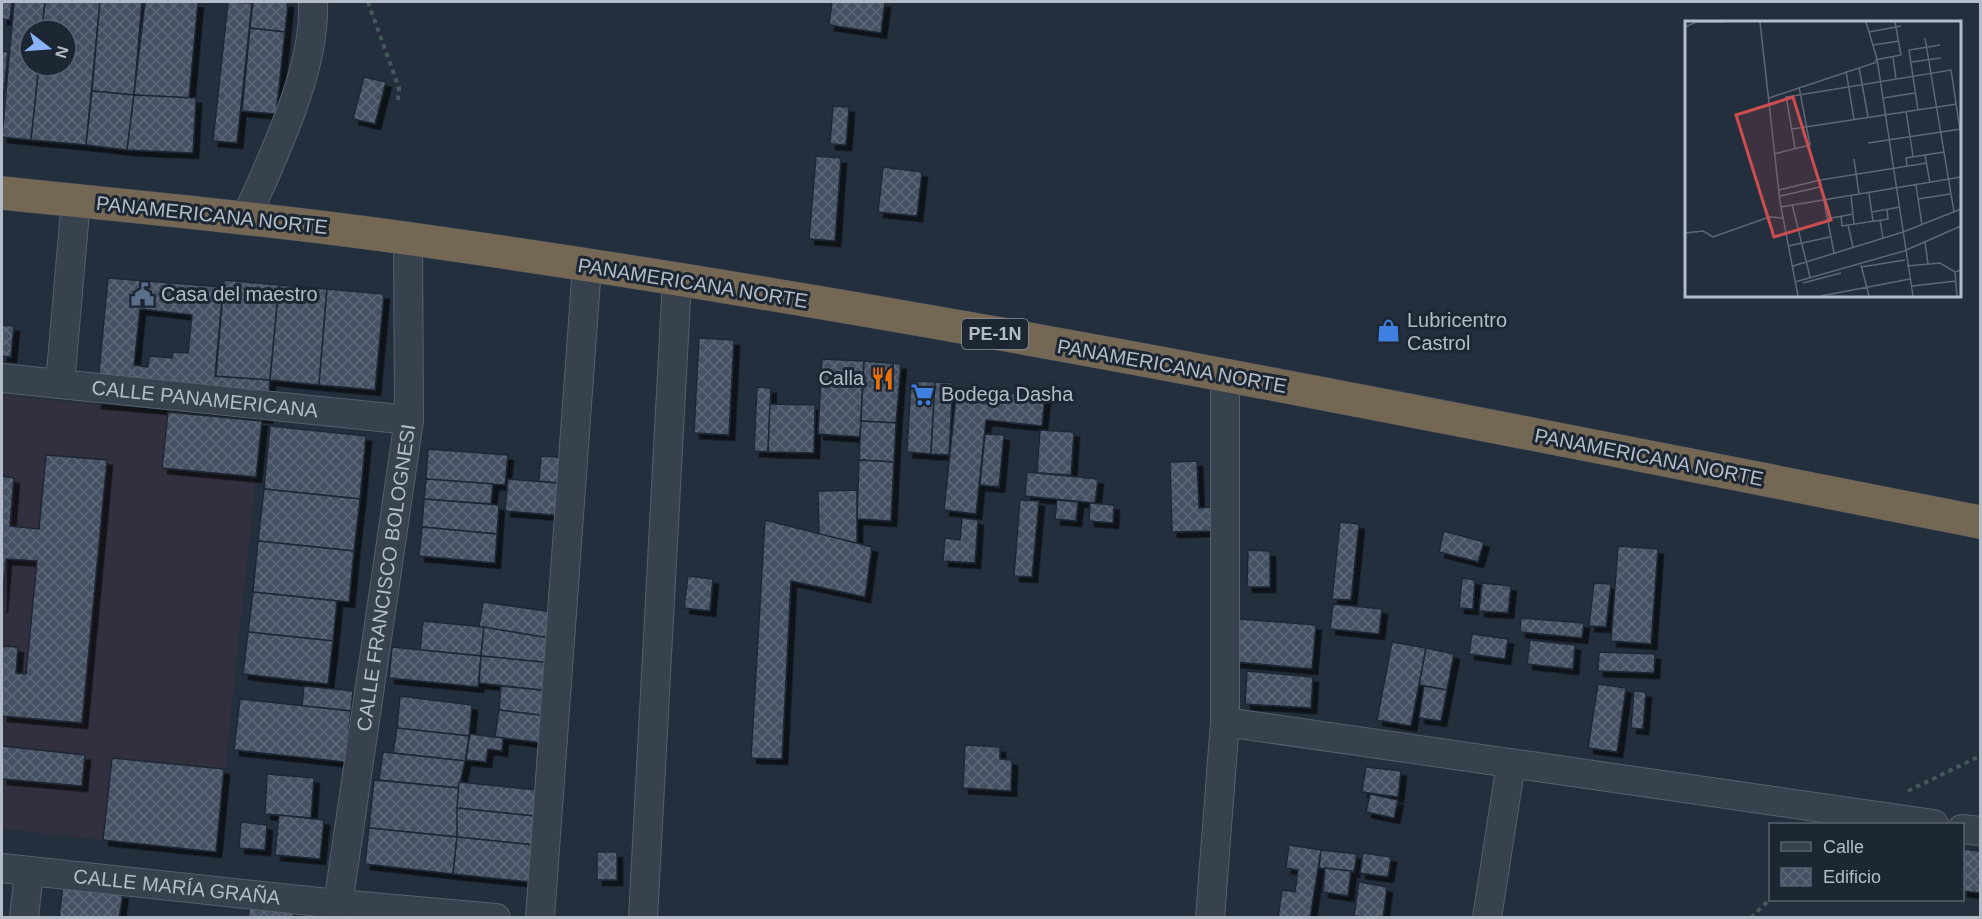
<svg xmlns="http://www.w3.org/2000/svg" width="1982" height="919" viewBox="0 0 1982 919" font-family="Arial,sans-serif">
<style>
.medical{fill:#32303f}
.building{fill:url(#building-cross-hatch);stroke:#1f2835;stroke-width:1.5;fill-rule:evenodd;filter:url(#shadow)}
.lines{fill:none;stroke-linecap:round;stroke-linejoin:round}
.street-casing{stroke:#565f6c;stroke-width:30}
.highway-casing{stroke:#434c59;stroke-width:34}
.path{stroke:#44595c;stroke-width:4;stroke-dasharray:4.5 4.5;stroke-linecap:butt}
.street{stroke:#38414e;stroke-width:28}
.highway{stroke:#746855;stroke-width:33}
.labels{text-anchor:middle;stroke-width:6;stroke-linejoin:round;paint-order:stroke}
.shield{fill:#1d2633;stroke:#878f9c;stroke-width:1.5}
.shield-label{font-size:18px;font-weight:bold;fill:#b4bcc9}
.street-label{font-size:20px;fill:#b4bcc9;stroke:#1d2633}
.poi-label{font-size:20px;fill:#b4bcc9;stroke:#1d2633;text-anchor:start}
.inset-road{fill:none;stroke:#5e6776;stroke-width:1.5}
.view{fill:#ce4d50;fill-opacity:0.15;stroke:#ce4d50;stroke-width:3}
.inset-edge{fill:none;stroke:#b4bcc9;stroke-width:3}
</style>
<defs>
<pattern id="building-cross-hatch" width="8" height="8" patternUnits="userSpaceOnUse" patternTransform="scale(1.5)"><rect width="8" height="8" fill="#455162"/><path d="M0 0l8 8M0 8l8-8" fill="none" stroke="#5d6877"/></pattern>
<filter id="shadow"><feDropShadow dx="5.5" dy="5.5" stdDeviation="0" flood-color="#0009"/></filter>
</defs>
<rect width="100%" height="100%" fill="#242f3e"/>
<path class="medical" d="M2,395L262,421L216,852L2,829Z"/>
<g class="building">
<path d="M2,2H12L10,20L2,19Z"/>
<path d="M14,2H45L42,30H30V66H39L31,140L2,137Z"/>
<path d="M45,2H100L86,145L31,140L39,66H66V30H42Z"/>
<path d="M100,2H142L134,95L92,91Z"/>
<path d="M145,2H198L189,98L134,95Z"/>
<path d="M228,2L252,3L237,143L213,141Z"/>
<path d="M253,2H288L285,32L250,28Z"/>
<path d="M832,2H885L881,33L829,25Z"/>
<path d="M250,28L285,32L276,114L242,111Z"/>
<path d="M2,51L8,52L2,109Z"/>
<path d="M364,77L386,82L375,124L353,119Z"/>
<path d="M92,91L134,95L127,150L86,145Z"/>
<path d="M134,95L196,98L193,153L127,150Z"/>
<path d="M833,106L849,107L846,145L830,144Z"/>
<path d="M816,156L841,158L835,241L809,239Z"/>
<path d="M883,167L922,172L917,216L878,212Z"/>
<path d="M108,278L223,287L215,376L270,380L267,418L96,403ZM140,309L192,315L188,353L173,352L172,358L149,356L148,367L134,365Z"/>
<path d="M224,280L279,285L270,380L216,376Z"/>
<path d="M279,285L327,289L319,385L270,380Z"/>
<path d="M327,289L384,294L375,390L319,385Z"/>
<path d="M2,325L14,326L11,357L2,356Z"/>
<path d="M699,338L734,340L729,435L694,433Z"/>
<path d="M822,359L864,361L860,437L818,434Z"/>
<path d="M864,361L901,364L896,423L861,421Z"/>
<path d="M911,381L935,382L931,454L907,452Z"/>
<path d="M935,382L953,383L949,455L931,454Z"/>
<path d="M757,387L771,388L768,452L754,451Z"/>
<path d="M957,387L1045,397L1042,426L986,420L976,514L944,510Z"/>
<path d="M770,404L815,405L814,453L768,452Z"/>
<path d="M168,412L262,421L256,477L162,468Z"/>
<path d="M861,421L896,423L894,462L859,460Z"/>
<path d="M270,426L366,436L360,499L264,489Z"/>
<path d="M1040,430L1074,432L1071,475L1037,473Z"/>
<path d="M985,434L1004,435L999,487L980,485Z"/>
<path d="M428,449L508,455L505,485L426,479Z"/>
<path d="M46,455L107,460L82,723L2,716V646L18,647L16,673L26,674L37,561L6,559L2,608V476L14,478L10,526L39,529Z"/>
<path d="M541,456L571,458L569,484L539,481Z"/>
<path d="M859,460L894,462L891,521L857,519Z"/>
<path d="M1197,461L1199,508L1213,507V531L1172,532L1170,462Z"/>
<path d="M1027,472L1098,479L1095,503L1025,496Z"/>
<path d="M426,479L493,484L491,504L424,499Z"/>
<path d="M508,479L569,484L566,516L505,511Z"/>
<path d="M264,489L360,499L354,551L258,541Z"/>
<path d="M857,490V543L819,535L818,491Z"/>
<path d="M424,499L499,505L497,534L422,527Z"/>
<path d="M1020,500L1039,501L1032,577L1014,576Z"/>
<path d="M1057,500L1078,502L1076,521L1055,519Z"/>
<path d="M1090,503L1114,505L1113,523L1089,521Z"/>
<path d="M962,518L978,520L975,563L943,561L945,538L960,540Z"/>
<path d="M765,520L872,547L865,597L791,581L782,759L751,758Z"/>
<path d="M1340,522L1359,524L1351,600L1332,599Z"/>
<path d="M422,527L497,534L495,563L419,556Z"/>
<path d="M1444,531L1484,542L1478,562L1439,552Z"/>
<path d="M258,541L354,551L349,602L253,592Z"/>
<path d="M1618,546L1658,549L1651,644L1611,641Z"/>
<path d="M1248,550L1270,551V587H1247Z"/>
<path d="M688,576L713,579L710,611L684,608Z"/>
<path d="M1462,578L1475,580L1473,609L1459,608Z"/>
<path d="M1482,583L1511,586L1508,613L1479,611Z"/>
<path d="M1594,583L1611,584L1606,627L1589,626Z"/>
<path d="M253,592L337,601L333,641L248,632Z"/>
<path d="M483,602L559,613L555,639L479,627Z"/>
<path d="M1333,604L1382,609L1379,634L1330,629Z"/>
<path d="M1521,618L1584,623L1582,638L1520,632Z"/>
<path d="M1239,619L1316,625L1312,669L1235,662Z"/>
<path d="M423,621L484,627L481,656L420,650Z"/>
<path d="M484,627L555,639L552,663L481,656Z"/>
<path d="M248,632L333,641L328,684L243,674Z"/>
<path d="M1472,634L1508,639L1505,659L1469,654Z"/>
<path d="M1530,640L1575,645L1573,669L1527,664Z"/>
<path d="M1392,642L1426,648L1411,726L1377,720Z"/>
<path d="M392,647L481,656L478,687L389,678Z"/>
<path d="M1426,648L1454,654L1447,690L1419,685Z"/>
<path d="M1599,652L1655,654L1654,673L1598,671Z"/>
<path d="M481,656L552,663L550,691L479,683Z"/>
<path d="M1247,671L1313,677L1311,708L1245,704Z"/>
<path d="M1598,684L1626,688L1617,752L1588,748Z"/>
<path d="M304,686L353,691L351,711L302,706Z"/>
<path d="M501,686L550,691L547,716L499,710Z"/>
<path d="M1424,686L1447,690L1441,721L1419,718Z"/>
<path d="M1634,691L1646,692L1643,729L1631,728Z"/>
<path d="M400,696L472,705L469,736L397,728Z"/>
<path d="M240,699L351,711L345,762L234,750Z"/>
<path d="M499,710L547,716L543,743L495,737Z"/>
<path d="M397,728L469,736L465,761L393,753Z"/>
<path d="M470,734L503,738L502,751L488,749L486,762L466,760Z"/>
<path d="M965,745L1000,747V759L1012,760L1011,791L963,788Z"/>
<path d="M2,746L85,755L82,786L2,779Z"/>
<path d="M383,752L465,761L459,788L379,780Z"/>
<path d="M112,758L224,769L216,852L103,840Z"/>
<path d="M1366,767L1401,771L1398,797L1362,792Z"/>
<path d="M267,774L314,778L311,818L265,814Z"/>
<path d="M374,780L459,788L457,837L369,828Z"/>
<path d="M459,782L546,791L543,817L457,808Z"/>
<path d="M1370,794L1398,800L1394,818L1366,812Z"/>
<path d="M457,808L543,817L544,846L457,837Z"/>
<path d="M279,815L324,820L320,859L275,855Z"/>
<path d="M241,822L267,825L265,850L239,848Z"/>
<path d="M369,828L457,837L453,874L365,864Z"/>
<path d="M457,837L544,846L540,883L453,874Z"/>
<path d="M1289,845L1321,850L1310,918H1278L1282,890L1295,892L1298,870L1286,868Z"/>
<path d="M1962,849L1980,851V893L1962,891Z"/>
<path d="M1321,850L1357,854L1354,872L1319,868Z"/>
<rect x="597" y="852" width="20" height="28"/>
<path d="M1363,853L1391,857L1388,877L1360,873Z"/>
<path d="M1325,868L1351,871L1348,896L1323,892Z"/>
<path d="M1359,882L1387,887L1383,918L1354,916Z"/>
<path d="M63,885L123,894L119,918H59Z"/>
<path d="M250,905L294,912L293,918H248Z"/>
</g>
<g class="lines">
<defs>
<g id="street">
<path d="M246,218C273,156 316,70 313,2"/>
<path id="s1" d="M2,378L409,420"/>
<path d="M60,384L76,200"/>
<path d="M1225,722L1934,824"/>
<path d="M1962,829L1980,831"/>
<path id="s2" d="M2,868L338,904L496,918"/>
<path d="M24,918L29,871"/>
<path id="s3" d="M336,918L409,420L408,238"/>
<path d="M540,918L587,266"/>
<path d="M643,918L677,280"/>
<path d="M1210,918L1225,722V374"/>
<path d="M1487,918L1511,763"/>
</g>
<path id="highway" d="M2,193C139,207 276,220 412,239C938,313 1459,420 1980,522"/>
</defs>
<use href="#street" class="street-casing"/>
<use href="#highway" class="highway-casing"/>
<g class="path">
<path d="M368,2L399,88L398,100"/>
<path d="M1908,791L1980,756"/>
<path d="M1751,918L1770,899"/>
</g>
<use href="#street" class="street"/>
<use href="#highway" class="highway"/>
</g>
<defs>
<symbol id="civic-bare" viewBox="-9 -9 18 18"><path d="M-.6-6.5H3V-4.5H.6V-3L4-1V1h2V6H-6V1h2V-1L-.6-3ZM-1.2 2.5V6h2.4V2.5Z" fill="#5c6f8a" stroke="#1d2633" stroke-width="2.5" paint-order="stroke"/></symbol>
<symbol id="shop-bare" viewBox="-9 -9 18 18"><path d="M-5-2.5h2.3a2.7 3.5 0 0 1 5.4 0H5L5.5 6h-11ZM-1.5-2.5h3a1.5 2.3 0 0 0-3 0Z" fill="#3f7fe0" stroke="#1d2633" stroke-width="2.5" paint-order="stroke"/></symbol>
<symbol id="restaurant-bare" viewBox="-9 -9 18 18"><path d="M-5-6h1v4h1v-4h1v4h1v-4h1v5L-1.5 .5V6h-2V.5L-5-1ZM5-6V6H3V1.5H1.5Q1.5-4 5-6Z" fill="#e8710a" stroke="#1d2633" stroke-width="2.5" paint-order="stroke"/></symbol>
<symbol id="supermarket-bare" viewBox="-9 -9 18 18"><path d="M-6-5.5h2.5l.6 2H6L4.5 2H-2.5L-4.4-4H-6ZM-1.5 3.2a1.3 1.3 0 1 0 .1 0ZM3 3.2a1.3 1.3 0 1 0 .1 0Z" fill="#3f7fe0" stroke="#1d2633" stroke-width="2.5" paint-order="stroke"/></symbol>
</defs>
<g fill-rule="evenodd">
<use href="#civic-bare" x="126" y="278" width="33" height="33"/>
<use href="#shop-bare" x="1372" y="314" width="33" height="33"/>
<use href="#restaurant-bare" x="866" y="362" width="33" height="33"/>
<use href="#supermarket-bare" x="906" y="378" width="33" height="33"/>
</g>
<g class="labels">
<rect class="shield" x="962" y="319" width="66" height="30" rx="4.5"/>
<g class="shield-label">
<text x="995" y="340">PE-1N</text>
</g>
<g class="street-label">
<text transform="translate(212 215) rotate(6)" y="7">PANAMERICANA NORTE</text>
<text transform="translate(693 283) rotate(9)" y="7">PANAMERICANA NORTE</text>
<text transform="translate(1172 366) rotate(10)" y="7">PANAMERICANA NORTE</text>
<text dy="7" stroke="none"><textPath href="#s1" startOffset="204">CALLE PANAMERICANA</textPath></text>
<text transform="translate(1649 457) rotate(11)" y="7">PANAMERICANA NORTE</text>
<text dy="7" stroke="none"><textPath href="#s3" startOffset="344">CALLE FRANCISCO BOLOGNESI</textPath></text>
<text dy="7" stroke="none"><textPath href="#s2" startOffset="176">CALLE MARÍA GRAÑA</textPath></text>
</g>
<g class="poi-label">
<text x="161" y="301">Casa del maestro</text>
<text x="1407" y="327">Lubricentro<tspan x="1407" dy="23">Castrol</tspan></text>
<text x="864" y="385" text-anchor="end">Calla</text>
<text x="941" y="401">Bodega Dasha</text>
</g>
</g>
<g transform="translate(1685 21)">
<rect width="276" height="276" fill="#242f3e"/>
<path class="inset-road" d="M75,1L95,181L113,275M181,1L192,38L228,275M0,6L11,1H39M184,11L216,5M240,17L269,191M188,24L214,20M208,36L211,58M190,39L216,34L210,1M226,41L256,37M174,46L183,96M161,50L169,98M101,75L110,127M102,76L266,49L276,115M84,77L192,41M198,77L230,72M233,89L224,29L255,24M221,90L228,135M107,108L272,83M183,122L276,108M89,133L125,124L114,66M240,134L245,162M169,138L174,173M222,145L221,137L259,131M231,164L237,204M94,169L135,159M184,172L188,200M95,175L135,166M166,175L169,203M233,178L265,173M107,183L125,256M96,186L276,156M187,191L215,186M156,195L157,205L203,198L202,188M142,198L168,193M195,199L198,217M163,204L168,226M0,212L18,210L28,216L84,196L98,197M240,221L243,243M103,225L145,216M149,232L135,159L242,142M176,244L184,275M108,245L218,211L276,188M222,245L255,242L270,251L276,249M176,246L220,239M270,251L272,275M110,261L219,230L276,205M118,262L156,252M227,265L271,260M136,275L225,258"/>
<path class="view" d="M108,76L146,199L89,216L51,94Z"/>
<rect width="276" height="276" class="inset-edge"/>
</g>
<rect width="1982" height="919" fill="none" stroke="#b4bcc9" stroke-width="6"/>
<rect x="1769" y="823" width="195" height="78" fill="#1d2633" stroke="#59626f" stroke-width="1.5"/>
<rect x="1781" y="842" width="30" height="9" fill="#38414e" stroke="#59626f" stroke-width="1.5"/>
<text x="1823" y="853" font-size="18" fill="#b4bcc9">Calle</text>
<rect x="1781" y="868" width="30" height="18" fill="url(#building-cross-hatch)" stroke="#59626f" stroke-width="1.5"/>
<text x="1823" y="883" font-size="18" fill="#b4bcc9">Edificio</text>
<g transform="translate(48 48) rotate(107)"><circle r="28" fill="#1d2633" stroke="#59626f" stroke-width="1.5"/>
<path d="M0-4.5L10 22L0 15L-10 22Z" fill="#8ab4f8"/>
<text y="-9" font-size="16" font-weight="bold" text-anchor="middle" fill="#b4bcc9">N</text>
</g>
</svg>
